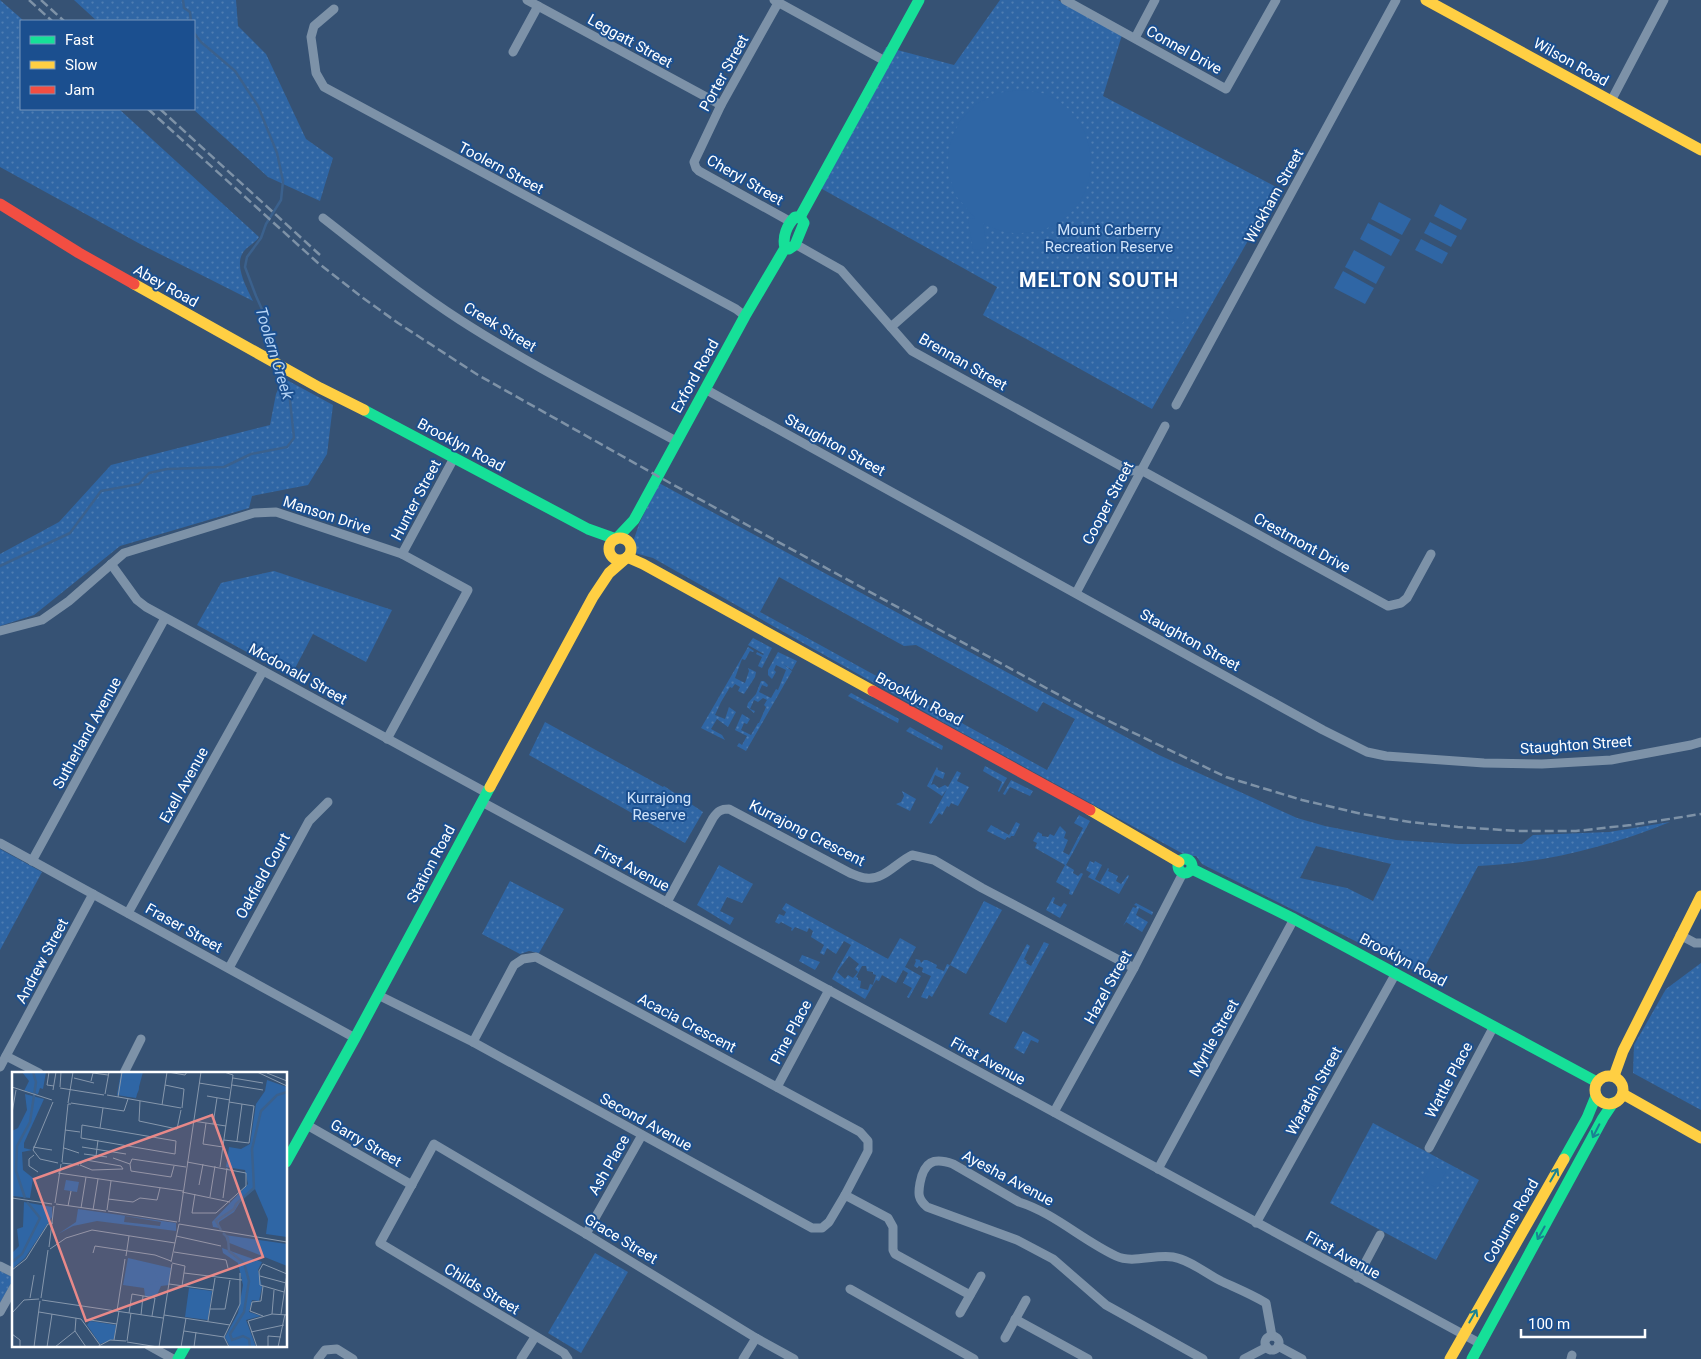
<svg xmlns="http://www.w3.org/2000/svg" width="1701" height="1359" viewBox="0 0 1701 1359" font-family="Roboto,sans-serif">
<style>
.grass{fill:url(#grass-dots);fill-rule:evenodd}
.pitch{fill:#2f66a5}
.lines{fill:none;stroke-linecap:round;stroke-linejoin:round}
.stream{stroke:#3b618d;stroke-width:2.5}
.street{stroke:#7d92a8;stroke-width:9}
.fast{stroke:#16e098;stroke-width:11}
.slow{stroke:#ffcf43;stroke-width:11}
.jam{stroke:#f24e42;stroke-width:11}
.rail{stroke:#7e92a7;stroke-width:2.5;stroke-dasharray:9 4;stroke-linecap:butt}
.oneway{stroke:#198292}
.labels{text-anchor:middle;stroke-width:4;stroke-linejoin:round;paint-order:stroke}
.street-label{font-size:15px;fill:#fff;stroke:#1b4f8f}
.park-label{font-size:15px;fill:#cfe3fa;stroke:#1b4f8f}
.water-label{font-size:16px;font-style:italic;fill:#b5d3f5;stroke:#1b4f8f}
.district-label{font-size:20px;font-weight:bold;letter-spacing:1px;fill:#fff;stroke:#1b4f8f}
.inset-river{fill:none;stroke:#3b618d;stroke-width:2.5}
.inset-road{fill:none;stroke:#8697ac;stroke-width:1}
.view{fill:#e88989;fill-opacity:0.15;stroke:#e88989;stroke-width:2.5}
.inset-edge{fill:none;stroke:#fff;stroke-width:2.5}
</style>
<defs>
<pattern id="grass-dots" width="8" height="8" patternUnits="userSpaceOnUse" patternTransform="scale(1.25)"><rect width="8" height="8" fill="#2f66a5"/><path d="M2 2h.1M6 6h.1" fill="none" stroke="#4e7db2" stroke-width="1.8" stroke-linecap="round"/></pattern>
</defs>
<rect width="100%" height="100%" fill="#365274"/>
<g class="grass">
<path d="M0,0L24,21H21V109H119L259,237C255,243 248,246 244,251C233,265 247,288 253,301L142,245L0,167Z"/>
<path d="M74,0H236L238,26L266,54L306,139L333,158L320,201L268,177L193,109L194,21H97Z"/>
<path d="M1000,0H1058L1122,35L1103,96L1278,188L1152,409L983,315L997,287L815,185L886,47L954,65Z"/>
<path d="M283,378L333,405L327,454L308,485L252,496L249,508L120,546L34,615L0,626V554L59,522L111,465L270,425L276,394Z"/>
<path d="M659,483L1159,755L1297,818L1325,826L1396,840L1458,844H1522L1533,835L1609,832L1670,822C1608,847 1545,863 1478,866L1421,974L1202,864L1196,856H1187L950,726L653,558L635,553L633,542L639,524ZM779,577L904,646L916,645L1037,712L1043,702L1075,719L1047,770L760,612ZM1316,846L1391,864L1373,901L1347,888L1300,878Z"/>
<path d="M274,571L392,610L366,662L313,634L291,676L197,625L221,583Z"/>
<path d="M753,638L772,648L762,668L758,666L762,657L756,654L757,652L763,655L764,654L748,645Z"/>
<path d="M748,647L754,651L753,652L750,651L745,660L742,659L735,678L745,683L749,671L748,668L756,672L755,677L744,694L738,691L740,687L735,684L732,688L730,687L721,702L715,715L725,719L729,707L736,712L728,727L717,719L711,729L722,735L725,740L701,728Z"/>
<path d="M778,652L797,661L792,670L783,664L792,671L746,751L737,746L739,743L742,745L747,736L735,730L742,714L750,719L747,724L744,723L741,730L751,735L758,723H759L766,707L764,705L767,700L763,698L758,702L754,700L750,709L755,711L754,713L747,707L748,703L756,694L761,681H764L768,685L767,687L762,685L759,692L771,698L776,689L778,690L786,670L776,665L774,670L776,672L772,679L768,675V670Z"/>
<path d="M851,693L899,719L898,723L848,696Z"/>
<path d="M545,722L663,787L664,786L703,812L685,843L529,755Z"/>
<path d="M910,727L943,746L942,750L906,731Z"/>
<path d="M985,766L1007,778L999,792L998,791L1002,782L983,771Z"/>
<path d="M937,767L938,770L945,773L943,779L935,775L931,785L934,784L939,788L945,785L948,787L957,771L961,773L957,781L969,787L958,806L951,803L949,807L947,806L942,815L939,813L931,824L929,823L947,789L942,796L927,786Z"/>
<path d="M1011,780L1033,791L1030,796L1010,787L1005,795L1003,794Z"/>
<path d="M902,791L916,799L910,811L896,804L901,802L904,796Z"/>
<path d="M1079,815L1090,821L1066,865L1074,870L1073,873L1078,876L1081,873L1083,874L1072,895L1069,894L1070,890L1056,882L1065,865L1035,848L1037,843L1033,841L1038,832L1042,834V836L1048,837L1050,834L1054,836L1060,826L1066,832L1064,838L1068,840L1063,852L1069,855L1083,828L1074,823Z"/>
<path d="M1016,822L1020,824L1014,836H1011L1010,838L1007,837L1005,840L987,831L991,825L1009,835Z"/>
<path d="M0,849L42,872L0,950Z"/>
<path d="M1090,861L1094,863L1095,861L1102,865L1095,879L1100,882L1108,868L1109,869L1108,871L1118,876L1116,881L1121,884L1128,875L1129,876L1119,894L1088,877L1091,873L1086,870Z"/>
<path d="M719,865L753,884L742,903L727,897L720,911L734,918L730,925L697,905Z"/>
<path d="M510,881L564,909L539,953L529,951L520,954L482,934Z"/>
<path d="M1053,897L1055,898L1053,903L1061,907L1064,903L1067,905L1060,918L1046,910Z"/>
<path d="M984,901L1002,910L966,974L950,965L932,997L929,995L927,999L921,997L931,976L922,972L923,968L919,966L917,968L914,966L916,961L915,960L916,959L920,960L921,963L924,960H927L937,965L936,968L944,971L947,964L950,965Z"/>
<path d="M786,903L888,959L900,938L916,947L905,967L921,976L909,998L907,997L912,988L903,983L908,973L903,970L896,983L882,975L879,981L876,980L865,999L832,979L851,945L844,941L836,954L827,948L824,955L820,953L824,945L811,937L813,931L809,928L807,932L795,927L792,931L791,930L792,928L781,922L779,924L775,922L779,914L784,916L786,912L782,909ZM849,956L859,964L855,969L858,972L853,978L848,975L845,979L837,972ZM862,966H866L867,971L873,972V974L876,975L873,985L870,984L868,990L860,988L861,981L858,980V978L856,977Z"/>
<path d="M1136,903L1153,912L1152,915L1139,908L1136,915L1148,922L1142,932L1126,922L1123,926L1133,907L1136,908L1137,906L1134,905Z"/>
<path d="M1044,942L1049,944L1006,1023L989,1014L1027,944L1030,946L1024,959L1027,961L1026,963L1031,966Z"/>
<path d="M802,955L820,962L815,970L799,961Z"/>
<path d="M1701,963V1110L1633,1073L1634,1045L1666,989Z"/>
<path d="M1023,1031L1039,1040L1038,1043L1031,1040L1024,1054L1014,1048Z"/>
<path d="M1373,1123L1479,1180L1436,1260L1330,1203Z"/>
<path d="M595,1253L628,1272L581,1353L548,1333Z"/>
<path d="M0,1271L14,1278L0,1303Z"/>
</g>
<g class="pitch">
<path d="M1020,90C1027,91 1035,91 1042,93C1112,118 1105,222 1031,232C1014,235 998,232 983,223L987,248L973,250L968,219L975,218L956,196L948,172L949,147L959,122L975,105L997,93Z"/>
<path d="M1379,202L1411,219L1402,235L1371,219Z"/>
<path d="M1440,204L1467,219L1461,230L1434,216Z"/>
<path d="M1430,222L1457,236L1451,247L1424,233Z"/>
<path d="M1368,223L1400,240L1391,256L1360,239Z"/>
<path d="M1421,239L1448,253L1442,264L1415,250Z"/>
<path d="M1354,250L1385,267L1376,284L1345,267Z"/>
<path d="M1343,271L1374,288L1365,304L1334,288Z"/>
<path d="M1173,306L1188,313L1182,324L1167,317Z"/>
<path d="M1432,1165L1446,1172L1437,1188L1423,1180Z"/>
</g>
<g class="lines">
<g class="stream">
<path d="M183,0L184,8L190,12L191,21"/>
<path d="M194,33L201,42L235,71L258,106L277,153L283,181L281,200L266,224L261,238L247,257L245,267L256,296L269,325L279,360"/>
<path d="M0,566L70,533L101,491L139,484L149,473L167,469L224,467L251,454L287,447L294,438L289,391L282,373"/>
</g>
<g class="street">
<path d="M527,0L721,105"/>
<path d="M774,0L885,61"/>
<path d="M1065,0L1226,89L1276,0"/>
<path d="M778,3L721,105L694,162L696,168L699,171L791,222"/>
<path d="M334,9L314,26L311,37L316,73L324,87L736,309L745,316"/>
<path d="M1135,38L1155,0"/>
<path d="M513,52L538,6"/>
<path d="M1611,101L1664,0"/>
<path d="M323,218C368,253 412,289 460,320C530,365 604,402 676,441"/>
<path d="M795,244L841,270L912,351L1130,471L1141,470L1388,606L1401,603L1407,598L1431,554"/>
<path d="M891,327L933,290"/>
<path d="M705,389L1323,730L1367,752L1386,756L1484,763L1542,764L1611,760L1691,745L1701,742"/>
<path d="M1176,405L1396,0"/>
<path d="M402,554L454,458"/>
<path d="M111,564L137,600L146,607L487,793"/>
<path d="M1076,593L1165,426"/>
<path d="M0,631L42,620L69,601L124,553L254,513L276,512L402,554L468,590L387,739"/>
<path d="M482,802L1481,1344"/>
<path d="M0,843L355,1038"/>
<path d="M32,861L165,618"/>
<path d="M667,902L713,818C718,811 721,809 729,809L850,873C855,875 861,878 866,878C883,881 897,862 912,855L934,860L982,888L1134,968"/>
<path d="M128,913L263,671"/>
<path d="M1680,935L1695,943H1701"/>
<path d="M229,968L309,821L328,802"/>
<path d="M378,995L473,1042L812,1228H822L829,1222L845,1195L888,1218L893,1227V1250L895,1254L970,1295"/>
<path d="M473,1042L514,965L523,959L536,957L860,1132L868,1141V1151L845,1195"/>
<path d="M6,1056L39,1073"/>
<path d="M0,1067L93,894"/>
<path d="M124,1073L141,1039"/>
<path d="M777,1087L829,990"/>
<path d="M1054,1112L1134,968L1183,873"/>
<path d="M307,1125L412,1185"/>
<path d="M1429,1148L1494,1026"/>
<path d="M1158,1169L1294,919"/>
<path d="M1256,1223L1396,973"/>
<path d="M586,1234L642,1135"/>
<path d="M0,1266L14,1273"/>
<path d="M1357,1278L1380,1235"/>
<path d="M850,1289L974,1359"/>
<path d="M0,1312L14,1287"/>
<path d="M960,1313L981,1276"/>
<path d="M1015,1319L1088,1359"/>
<circle cx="1272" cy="1343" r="7"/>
<path d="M1005,1338L1026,1300"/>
<path d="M148,1345L173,1359"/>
<path d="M1278,1346L1302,1359"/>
<path d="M318,1359L325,1350L337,1349L353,1359"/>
<path d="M521,1359L535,1337"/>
<path d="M568,1359L564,1353L380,1243L434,1144L586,1234L756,1338L794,1359"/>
<path d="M743,1359L756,1338"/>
<path d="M1203,1359L1106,1305L1053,1259L1017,1240L927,1207C918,1199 918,1194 920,1183C924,1162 933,1157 953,1164L1019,1202C1054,1213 1082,1240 1116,1256C1133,1264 1154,1254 1173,1257C1190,1260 1205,1273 1221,1281C1236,1288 1251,1294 1266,1303L1272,1336"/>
<path d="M1244,1359L1267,1347"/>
<path d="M1571,1359L1572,1355"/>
</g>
<g class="fast">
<path d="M800,217L919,0"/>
<path d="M364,410L588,529L616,539"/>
<path d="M617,538L634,520L745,316L785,248C782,237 787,225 795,217H800L804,223L795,245L789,249L785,248"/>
<circle cx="1185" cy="866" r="7"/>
<path d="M1192,869L1294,919L1597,1082"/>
<path d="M1564,1159L1587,1118L1596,1096"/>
<path d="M286,1162L355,1038L490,787"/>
<path d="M178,1359L186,1345"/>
<path d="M1472,1359L1603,1118L1613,1103"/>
</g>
<g class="slow">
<path d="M1426,0L1701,150"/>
<path d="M134,284L320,388L364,410"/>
<circle cx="620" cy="549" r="11"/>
<path d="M627,557L643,564L873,691"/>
<path d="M490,787L593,597L609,573L625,559"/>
<path d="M1090,810L1179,862"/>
<circle cx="1609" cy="1090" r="14"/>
<path d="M1614,1076L1623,1051L1701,896"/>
<path d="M1623,1094L1701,1138"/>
<path d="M1450,1359L1564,1159"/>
</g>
<g class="jam">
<path d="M0,204L79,253L134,284"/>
<path d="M873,691L1090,810"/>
</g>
<g class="rail">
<path d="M29,0L52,21"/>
<path d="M41,0L64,21"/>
<path d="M148,109L318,263L363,298L398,323L478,375L670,483L1092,713L1226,777L1302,800L1362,814L1410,822L1458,827L1517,831H1576L1631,825L1701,814"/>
<path d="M160,109L320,255"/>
</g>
</g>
<defs><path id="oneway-shaft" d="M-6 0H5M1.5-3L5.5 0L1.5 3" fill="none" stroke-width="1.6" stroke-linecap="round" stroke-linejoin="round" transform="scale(1.25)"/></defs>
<g class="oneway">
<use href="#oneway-shaft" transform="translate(1596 1131) rotate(117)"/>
<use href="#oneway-shaft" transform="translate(1554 1175) rotate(-60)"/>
<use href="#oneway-shaft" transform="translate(1541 1233) rotate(119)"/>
<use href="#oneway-shaft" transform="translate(1473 1316) rotate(-60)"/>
</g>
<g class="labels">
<g class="street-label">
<text transform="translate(630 41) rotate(29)" y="5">Leggatt Street</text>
<text transform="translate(1184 50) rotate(29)" y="5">Connel Drive</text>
<text transform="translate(1571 62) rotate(29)" y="5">Wilson Road</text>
<text transform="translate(724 73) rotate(-61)" y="5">Porter Street</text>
<text transform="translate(501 168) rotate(28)" y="5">Toolern Street</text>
<text transform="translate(745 180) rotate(30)" y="5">Cheryl Street</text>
<text transform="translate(1274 196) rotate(-61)" y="5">Wickham Street</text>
<text transform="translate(166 286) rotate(29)" y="5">Abey Road</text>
<text transform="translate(500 327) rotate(31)" y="5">Creek Street</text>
<text transform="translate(963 362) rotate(30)" y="5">Brennan Street</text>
<text transform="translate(695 376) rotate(-61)" y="5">Exford Road</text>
<text transform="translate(461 445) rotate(28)" y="5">Brooklyn Road</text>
<text transform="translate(835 445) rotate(29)" y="5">Staughton Street</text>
<text transform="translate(416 500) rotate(-62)" y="5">Hunter Street</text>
<text transform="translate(1108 503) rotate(-62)" y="5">Cooper Street</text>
<text transform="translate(327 515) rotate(18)" y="5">Manson Drive</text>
<text transform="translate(1302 543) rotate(29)" y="5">Crestmont Drive</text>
<text transform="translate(1190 640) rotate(29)" y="5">Staughton Street</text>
<text transform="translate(298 674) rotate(29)" y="5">Mcdonald Street</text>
<text transform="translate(919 699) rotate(28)" y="5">Brooklyn Road</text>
<text transform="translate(87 733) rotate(-61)" y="5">Sutherland Avenue</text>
<text transform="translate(1576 745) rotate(-4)" y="5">Staughton Street</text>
<text transform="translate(184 785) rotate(-61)" y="5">Exell Avenue</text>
<text transform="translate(807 833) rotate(27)" y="5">Kurrajong Crescent</text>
<text transform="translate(431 864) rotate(-62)" y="5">Station Road</text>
<text transform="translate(632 868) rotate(28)" y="5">First Avenue</text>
<text transform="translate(263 876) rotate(-61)" y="5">Oakfield Court</text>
<text transform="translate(184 928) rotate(29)" y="5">Fraser Street</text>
<text transform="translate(1403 960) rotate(28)" y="5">Brooklyn Road</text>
<text transform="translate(42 961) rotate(-62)" y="5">Andrew Street</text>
<text transform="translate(1108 987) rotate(-61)" y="5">Hazel Street</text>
<text transform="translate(687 1023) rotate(28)" y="5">Acacia Crescent</text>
<text transform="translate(791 1032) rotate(-62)" y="5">Pine Place</text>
<text transform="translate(1214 1038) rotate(-61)" y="5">Myrtle Street</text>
<text transform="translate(988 1061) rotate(29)" y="5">First Avenue</text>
<text transform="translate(1449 1080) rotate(-62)" y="5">Wattle Place</text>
<text transform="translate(1314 1091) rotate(-61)" y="5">Waratah Street</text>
<text transform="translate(646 1122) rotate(29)" y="5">Second Avenue</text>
<text transform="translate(366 1143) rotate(30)" y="5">Garry Street</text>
<text transform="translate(609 1165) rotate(-60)" y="5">Ash Place</text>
<text transform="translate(1008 1178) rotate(28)" y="5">Ayesha Avenue</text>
<text transform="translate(1511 1221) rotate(-60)" y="5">Coburns Road</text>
<text transform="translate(621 1239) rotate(31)" y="5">Grace Street</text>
<text transform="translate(1343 1255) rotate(29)" y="5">First Avenue</text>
<text transform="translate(482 1289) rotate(31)" y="5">Childs Street</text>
</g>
<g class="park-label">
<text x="1109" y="235">Mount Carberry<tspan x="1109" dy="17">Recreation Reserve</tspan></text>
<text x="659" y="803">Kurrajong<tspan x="659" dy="17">Reserve</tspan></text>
</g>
<g class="water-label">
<text transform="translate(275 353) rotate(73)" y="6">Toolern Creek</text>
</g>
<g class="district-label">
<text x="1099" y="287">MELTON SOUTH</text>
</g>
</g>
<g transform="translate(12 1072)">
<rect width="275" height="275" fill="#365274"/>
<path d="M10,0H34L31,17L28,16L26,22L12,19L17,9ZM109,0H131L124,26L105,23ZM255,8L275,15V165L254,162L256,147L243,117L230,127L222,140L207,150V156L201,155L200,150L236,112L233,98L214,95L217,75L229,77L238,72L244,32L253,19ZM13,22L32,27L12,71V76L20,78L10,80L11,98L21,106L18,126L1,124L0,59L6,56L15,38ZM54,108L67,110L65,120L52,118ZM12,130L40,135V145L13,186L0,197V181L7,174L5,157L11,155ZM66,137L164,151V159L85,149L61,154L46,162L64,150ZM113,144L149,150L148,154L112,150ZM213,163L275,172V194L215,170ZM210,176L250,190L246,198L250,215L247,229L240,228L237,240L249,244L234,248L244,275H218L213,265L226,241L231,213L226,191L211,181ZM116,186L159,196L157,213L149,214L144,225L133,224L132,216L111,213ZM177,216L200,219L196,248L173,245ZM78,249L104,253L102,267L88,272L75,253Z" fill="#2f66a5" fill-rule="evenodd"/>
<path d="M109 16a9 9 0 1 1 18 0a9 9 0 1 1-18 0ZM140,195L147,208L137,214L131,204Z" fill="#2f66a5"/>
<path class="inset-river" d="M13,126L4,99L5,74L18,50L24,10L21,0M209,158L204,149L222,137L224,132L242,116L240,77L249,39L265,23L275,20M211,161L216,166L217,179L232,191L237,209L232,240L218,262L220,268L231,264L237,267L238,275M0,190L10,182L28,146L15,130"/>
<path class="inset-road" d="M37,0L35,13L42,14M156,0L173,3L175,0M245,0L275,14M255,1L275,9M62,6L82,11M221,6L251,11M79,9L81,1L96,3M187,11L218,16M153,13L172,17L170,36M220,13L251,18M0,15L40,28M48,15L49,0M48,16L92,23M41,18L44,0M93,22L97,0M95,23L169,36M195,24L218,28M106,25L110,0M128,29L127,49L165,57L169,38M41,30L21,78L28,87L46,91M56,31L61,0M59,31L112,39L116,27M150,33L155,0M0,41L4,18M181,49L214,54M194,51L191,72L211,75M201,52L205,26M70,53L164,69L163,82L69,66ZM88,56L91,36M53,58L68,60M212,68L237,71L242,34L217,30M225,69L230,32M21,75L40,78M70,75L114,82M52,76L67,81M72,82L95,85M22,83L17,87V94L26,100M84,84L86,68M101,86L118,92L120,87L174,95M50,90L56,32H59M175,90L234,101V114L204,141H180L183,122M50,91L67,93M118,92L119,99L159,105L162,94M68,93L80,98L111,97L109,94L74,88L68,92M208,95L221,3L212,0M46,101L171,119M187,113L191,92M170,120L218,130M198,125L203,94M0,126L40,132M211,126L215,96M96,127L121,130L128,126L145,128L148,116M43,131L49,92M44,132L94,139M56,134L59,119M69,136L74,105M81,138L86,107M95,138L99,109M96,139L165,150M167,150L189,0M167,152L275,170M164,164L209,174M37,175L42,134M38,177L54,166L80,158L163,171M162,180L214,188L216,196M81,181L83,174L143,183L159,189M114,184L117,164M159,190L167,152M160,191L173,194L170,214M0,198L14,187L36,152L41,151M172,201L230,208M248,204L274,211M157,212L201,218M272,220L248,213L247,199L251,192L275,202M18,226L22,203M29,226L36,178M30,228L151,246M198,237H213L218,208M105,239L113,187M27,240L69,247L88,273M0,241L12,228L27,227M117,241L120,222L143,226L140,244M260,242L262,218M269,242L275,202M129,243L131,224M152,243L218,253M251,244L238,239L240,230L249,229L251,214M78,248L105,252M196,249L203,206M63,259L74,275M172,259L212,265M239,260L272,253M0,262L8,268V275M102,268L107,239M115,269L119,241M115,270L146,275M22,275L28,229M35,275L40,242M43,275L63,259L64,246M85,275L98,268L114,269M147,275L160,192M169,275L174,246M182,275L184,260M217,275L212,265L228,232V201M245,275L236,249L260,242L275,243M256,275V264L269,265M266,275L273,242"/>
<path class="view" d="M200,43L251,185L74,249L22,107Z"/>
<rect width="275" height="275" class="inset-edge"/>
</g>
<rect x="20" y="20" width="175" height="90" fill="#1b4f8f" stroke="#7695bc"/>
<rect x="30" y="36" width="25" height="8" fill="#16e098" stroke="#7695bc"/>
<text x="65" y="45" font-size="15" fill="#ffffff">Fast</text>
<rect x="30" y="61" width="25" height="8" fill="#ffcf43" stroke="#7695bc"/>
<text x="65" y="70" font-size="15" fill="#ffffff">Slow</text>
<rect x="30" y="86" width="25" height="8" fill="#f24e42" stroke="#7695bc"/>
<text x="65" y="95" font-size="15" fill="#ffffff">Jam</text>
<path d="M1521 1329v8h124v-8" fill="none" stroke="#ffffff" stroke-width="2.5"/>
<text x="1528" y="1329" font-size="15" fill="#ffffff" stroke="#1b4f8f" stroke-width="4" paint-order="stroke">100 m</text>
</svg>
